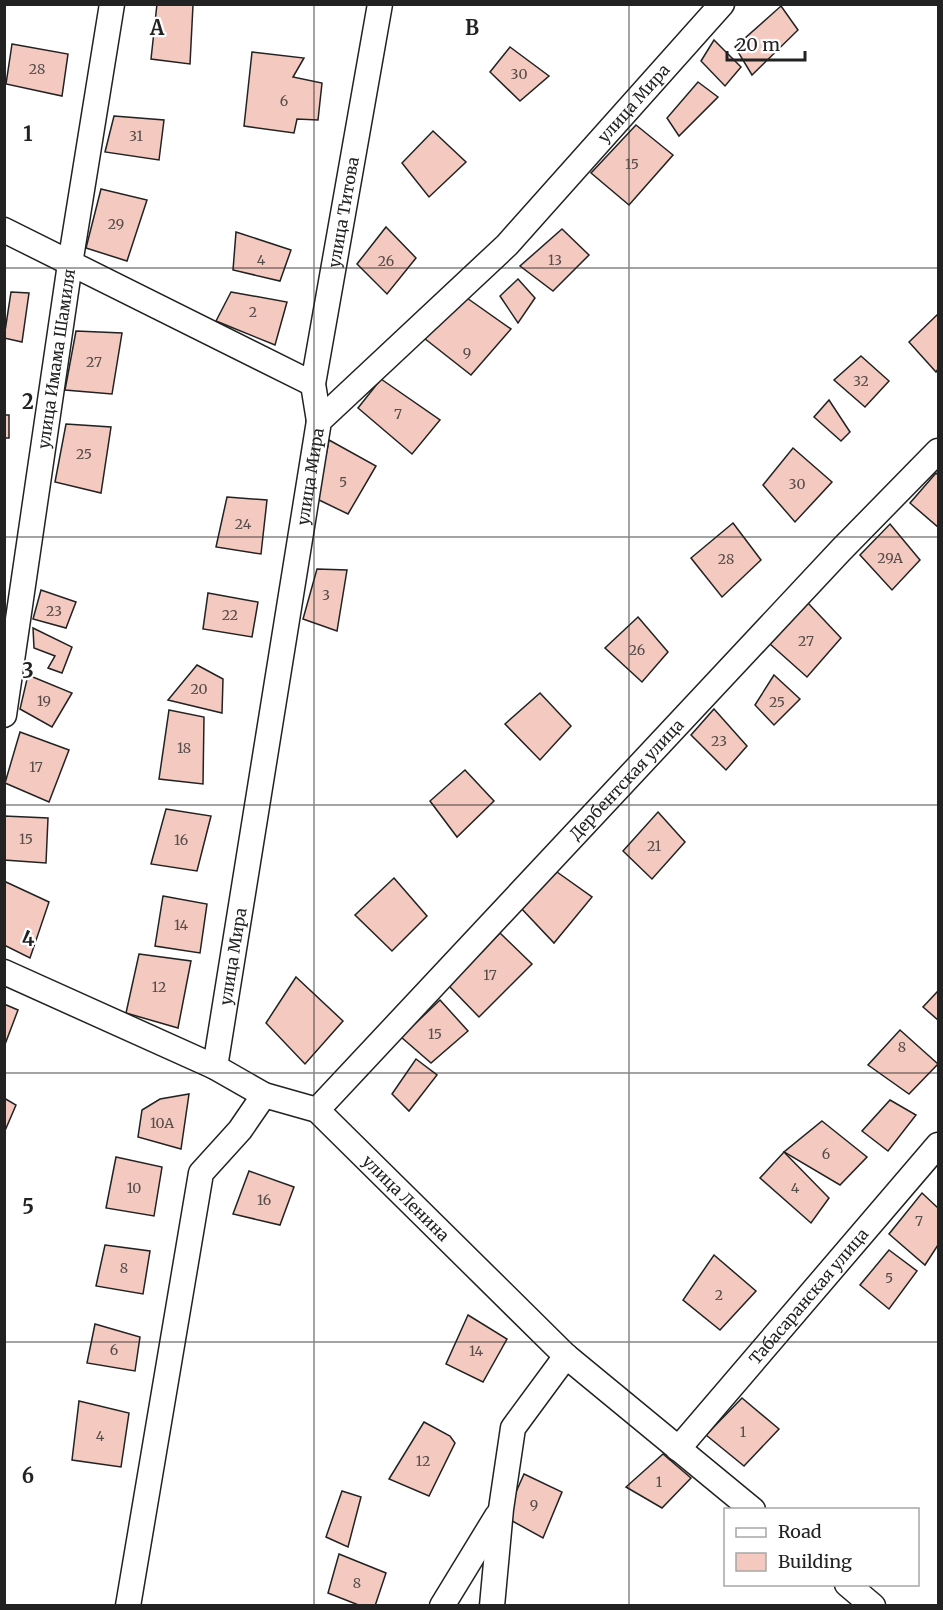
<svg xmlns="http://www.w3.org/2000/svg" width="943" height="1610" viewBox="0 0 943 1610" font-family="Merriweather,serif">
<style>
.building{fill:#f3c9c0;stroke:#222;stroke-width:1.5}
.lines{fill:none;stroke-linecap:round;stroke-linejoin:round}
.minor-casing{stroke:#222;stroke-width:27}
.minor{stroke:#fff;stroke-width:24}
.grid{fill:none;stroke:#222;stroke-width:1.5;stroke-opacity:0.55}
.labels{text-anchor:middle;stroke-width:4.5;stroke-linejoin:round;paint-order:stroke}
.number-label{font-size:14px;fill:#564c4a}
.street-label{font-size:16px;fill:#222;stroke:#fff}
.grid-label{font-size:20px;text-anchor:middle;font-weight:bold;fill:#222;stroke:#fff;stroke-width:4.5;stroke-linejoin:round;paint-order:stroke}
</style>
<rect width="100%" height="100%" fill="#fff"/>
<g class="building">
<path d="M157,4L193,5L190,64L151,59Z"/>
<path d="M781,6L798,30L752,75L735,47Z"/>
<path d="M714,40L741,67L725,86L701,61Z"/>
<path d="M12,44L68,54L62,96L6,84Z"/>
<path d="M510,47L549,76L520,101L490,72Z"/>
<path d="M252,52L304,58L293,77L322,83L318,120L297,119L294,133L244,126Z"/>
<path d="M698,82L718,97L679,136L667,118Z"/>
<path d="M114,116L164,120L159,160L105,152Z"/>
<path d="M636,125L673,155L629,205L591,173Z"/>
<path d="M433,131L466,162L429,197L402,163Z"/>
<path d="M101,189L147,200L127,261L86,248Z"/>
<path d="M386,227L416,258L387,294L357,264Z"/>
<path d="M562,229L589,255L553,291L520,266Z"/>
<path d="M236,232L291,250L280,281L233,270Z"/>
<path d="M518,279L535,298L518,323L500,296Z"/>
<path d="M457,291L511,329L471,375L415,331Z"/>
<path d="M11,292L29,293L22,342L4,338Z"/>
<path d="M231,292L287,302L275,345L216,321Z"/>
<path d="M938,314V369L936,372L909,342Z"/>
<path d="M76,331L122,333L112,394L65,390Z"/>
<path d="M861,356L889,381L865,407L834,380Z"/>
<path d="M381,379L440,420L412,454L358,408Z"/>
<path d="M829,400L850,432L841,441L814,417Z"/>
<rect x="4" y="415" width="5" height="23"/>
<path d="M66,424L111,427L101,493L55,482Z"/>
<path d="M329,440L376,466L348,514L317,499Z"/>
<path d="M793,448L832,482L795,522L763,485Z"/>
<path d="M936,473L938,475V527L910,503Z"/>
<path d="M227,497L267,500L261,554L216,547Z"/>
<path d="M733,523L761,560L722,597L691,558Z"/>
<path d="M890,524L920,560L892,590L860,555Z"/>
<path d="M317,569L347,570L337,631L303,619Z"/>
<path d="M41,590L76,602L66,628L33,619Z"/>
<path d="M208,593L258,602L252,637L203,629Z"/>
<path d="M808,603L841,638L807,677L770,644Z"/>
<path d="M638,617L668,652L642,682L605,648Z"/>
<path d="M33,628L72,647L62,673L48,668L55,656L34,648Z"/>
<path d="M197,665L223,679L222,713L168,700Z"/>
<path d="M28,675L72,693L52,727L20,709Z"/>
<path d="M774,675L800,699L774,725L755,705Z"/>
<path d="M540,693L571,726L540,760L505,724Z"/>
<path d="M714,709L747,746L726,770L691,735Z"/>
<path d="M169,710L204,717L203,784L159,779Z"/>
<path d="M20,732L69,750L49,802L5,783Z"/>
<path d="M465,770L494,801L457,837L430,801Z"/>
<path d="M166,809L211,816L197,871L151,864Z"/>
<path d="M658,812L685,842L652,879L623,851Z"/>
<path d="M4,816L48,818L46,863L4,860Z"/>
<path d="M557,872L592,897L554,943L520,907Z"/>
<path d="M394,878L427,916L392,951L355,915Z"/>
<path d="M6,882L49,902L30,958L4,945V886Z"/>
<path d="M163,896L207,904L200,953L155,946Z"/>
<path d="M500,933L532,964L479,1017L449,986Z"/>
<path d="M139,954L191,961L178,1028L126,1013Z"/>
<path d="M296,977L343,1021L305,1064L266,1023Z"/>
<path d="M938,991V1020L923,1007Z"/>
<path d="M440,1000L468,1031L431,1063L401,1037Z"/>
<path d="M4,1004L18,1010L4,1047Z"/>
<path d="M900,1030L938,1064L909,1094L868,1065Z"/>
<path d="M416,1059L437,1075L409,1111L392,1094Z"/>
<path d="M189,1094L181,1149L138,1137L142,1110L160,1099Z"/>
<path d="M4,1098L16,1105L4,1133Z"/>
<path d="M890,1100L916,1115L888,1151L862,1131Z"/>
<path d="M822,1121L867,1157L840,1185L784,1152Z"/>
<path d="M784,1152L829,1198L811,1223L760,1178Z"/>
<path d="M116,1157L162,1167L154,1216L106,1208Z"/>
<path d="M249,1171L294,1187L280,1225L233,1214Z"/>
<path d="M922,1193L938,1208V1245L925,1265L889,1234Z"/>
<path d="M105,1245L150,1251L143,1294L96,1286Z"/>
<path d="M889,1250L917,1271L889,1309L860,1285Z"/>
<path d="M714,1255L756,1291L720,1330L683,1300Z"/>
<path d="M468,1315L507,1339L483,1382L446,1364Z"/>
<path d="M95,1324L140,1337L135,1371L87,1363Z"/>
<path d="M742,1398L779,1429L744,1466L706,1435Z"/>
<path d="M79,1401L129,1413L121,1467L72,1460Z"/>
<path d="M424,1422L450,1436L455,1443L429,1496L389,1479Z"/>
<path d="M663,1454L691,1478L662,1508L626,1487Z"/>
<path d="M524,1474L562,1492L543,1538L505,1517Z"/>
<path d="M342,1491L361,1497L348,1547L326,1537Z"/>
<path d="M339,1554L386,1573L375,1606H361L328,1593Z"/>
</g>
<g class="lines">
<defs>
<g id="minor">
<path d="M4,230L313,384"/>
<path id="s1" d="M319,421L313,384L380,4"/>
<path id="s2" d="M4,715L70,264L112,4"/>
<path id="s3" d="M4,972L215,1067L264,1095L317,1110L566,1356L753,1510"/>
<path id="s4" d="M215,1067L319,421L507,245L722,4"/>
<path id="s5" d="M317,1110L841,550L938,451"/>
<path id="s6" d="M678,1449L938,1145"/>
<path d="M847,1584L873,1606"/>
<path d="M128,1606L201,1173L240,1130L264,1095"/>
<path d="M442,1606L497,1516"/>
<path d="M492,1606L501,1509L513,1428L566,1356"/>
</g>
</defs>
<use href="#minor" class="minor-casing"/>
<use href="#minor" class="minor"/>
</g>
<path class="grid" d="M314,4V1606M629,4V1606M4,268H938M4,537H938M4,805H938M4,1073H938M4,1342H938"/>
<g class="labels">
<g class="number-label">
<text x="37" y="74">28</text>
<text x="519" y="79">30</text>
<text x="284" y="106">6</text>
<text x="136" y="141">31</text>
<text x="632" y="169">15</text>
<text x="116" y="229">29</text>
<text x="261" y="265">4</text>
<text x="555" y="265">13</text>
<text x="386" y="266">26</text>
<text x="253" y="317">2</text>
<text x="467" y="358">9</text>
<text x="94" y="367">27</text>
<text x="861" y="386">32</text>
<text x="398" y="419">7</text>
<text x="84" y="459">25</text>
<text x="343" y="487">5</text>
<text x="797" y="489">30</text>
<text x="243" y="529">24</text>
<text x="890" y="563">29А</text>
<text x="726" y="564">28</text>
<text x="326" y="600">3</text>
<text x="54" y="616">23</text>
<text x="230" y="620">22</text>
<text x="806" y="646">27</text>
<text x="637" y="655">26</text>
<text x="199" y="694">20</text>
<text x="44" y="706">19</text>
<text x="777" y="707">25</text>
<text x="719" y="746">23</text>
<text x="184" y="753">18</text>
<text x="36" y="772">17</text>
<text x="26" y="844">15</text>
<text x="181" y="845">16</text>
<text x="654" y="851">21</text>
<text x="181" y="930">14</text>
<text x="490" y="980">17</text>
<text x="159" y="992">12</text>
<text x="435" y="1039">15</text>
<text x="902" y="1052">8</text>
<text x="162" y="1128">10А</text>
<text x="826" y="1159">6</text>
<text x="134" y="1193">10</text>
<text x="795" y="1193">4</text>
<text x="264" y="1205">16</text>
<text x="919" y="1226">7</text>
<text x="124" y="1273">8</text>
<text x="889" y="1283">5</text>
<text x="719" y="1300">2</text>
<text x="114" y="1355">6</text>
<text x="476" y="1356">14</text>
<text x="743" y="1437">1</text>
<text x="100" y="1441">4</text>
<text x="423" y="1466">12</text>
<text x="659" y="1487">1</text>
<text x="534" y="1510">9</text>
<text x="357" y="1588">8</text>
</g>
<g class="street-label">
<text dy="6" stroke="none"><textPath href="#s4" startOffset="1102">улица Мира</textPath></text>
<text dy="6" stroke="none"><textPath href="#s1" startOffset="212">улица Титова</textPath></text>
<text dy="6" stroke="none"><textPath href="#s2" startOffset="360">улица Имама Шамиля</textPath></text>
<text dy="6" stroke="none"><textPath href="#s4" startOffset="598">улица Мира</textPath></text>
<text dy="6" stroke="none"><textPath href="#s5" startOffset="453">Дербентская улица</textPath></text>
<text dy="6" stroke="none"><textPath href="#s4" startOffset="112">улица Мира</textPath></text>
<text dy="6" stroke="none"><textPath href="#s3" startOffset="468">улица Ленина</textPath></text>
<text dy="6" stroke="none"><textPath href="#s6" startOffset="201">Табасаранская улица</textPath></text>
</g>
</g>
<g class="grid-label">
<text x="157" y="35">A</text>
<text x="472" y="35">B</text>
<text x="28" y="141">1</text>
<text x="28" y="409">2</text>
<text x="28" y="678">3</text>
<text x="28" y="946">4</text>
<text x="28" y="1214">5</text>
<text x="28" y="1483">6</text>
</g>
<rect width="943" height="1610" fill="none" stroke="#222222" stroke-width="12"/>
<rect x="724" y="1508" width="195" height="78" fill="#ffffff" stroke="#a7a7a7" stroke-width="1.5"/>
<rect x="736" y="1528" width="30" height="9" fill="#ffffff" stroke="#a7a7a7" stroke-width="1.5"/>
<text x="778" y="1538" font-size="18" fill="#222222">Road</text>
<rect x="736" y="1553" width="30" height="18" fill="#f3c9c0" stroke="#a7a7a7" stroke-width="1.5"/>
<text x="778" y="1568" font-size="18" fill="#222222">Building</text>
<path d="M727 51v9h78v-9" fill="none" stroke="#222222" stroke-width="3"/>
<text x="736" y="51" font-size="18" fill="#222222" stroke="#ffffff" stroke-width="4.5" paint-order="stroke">20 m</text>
</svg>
